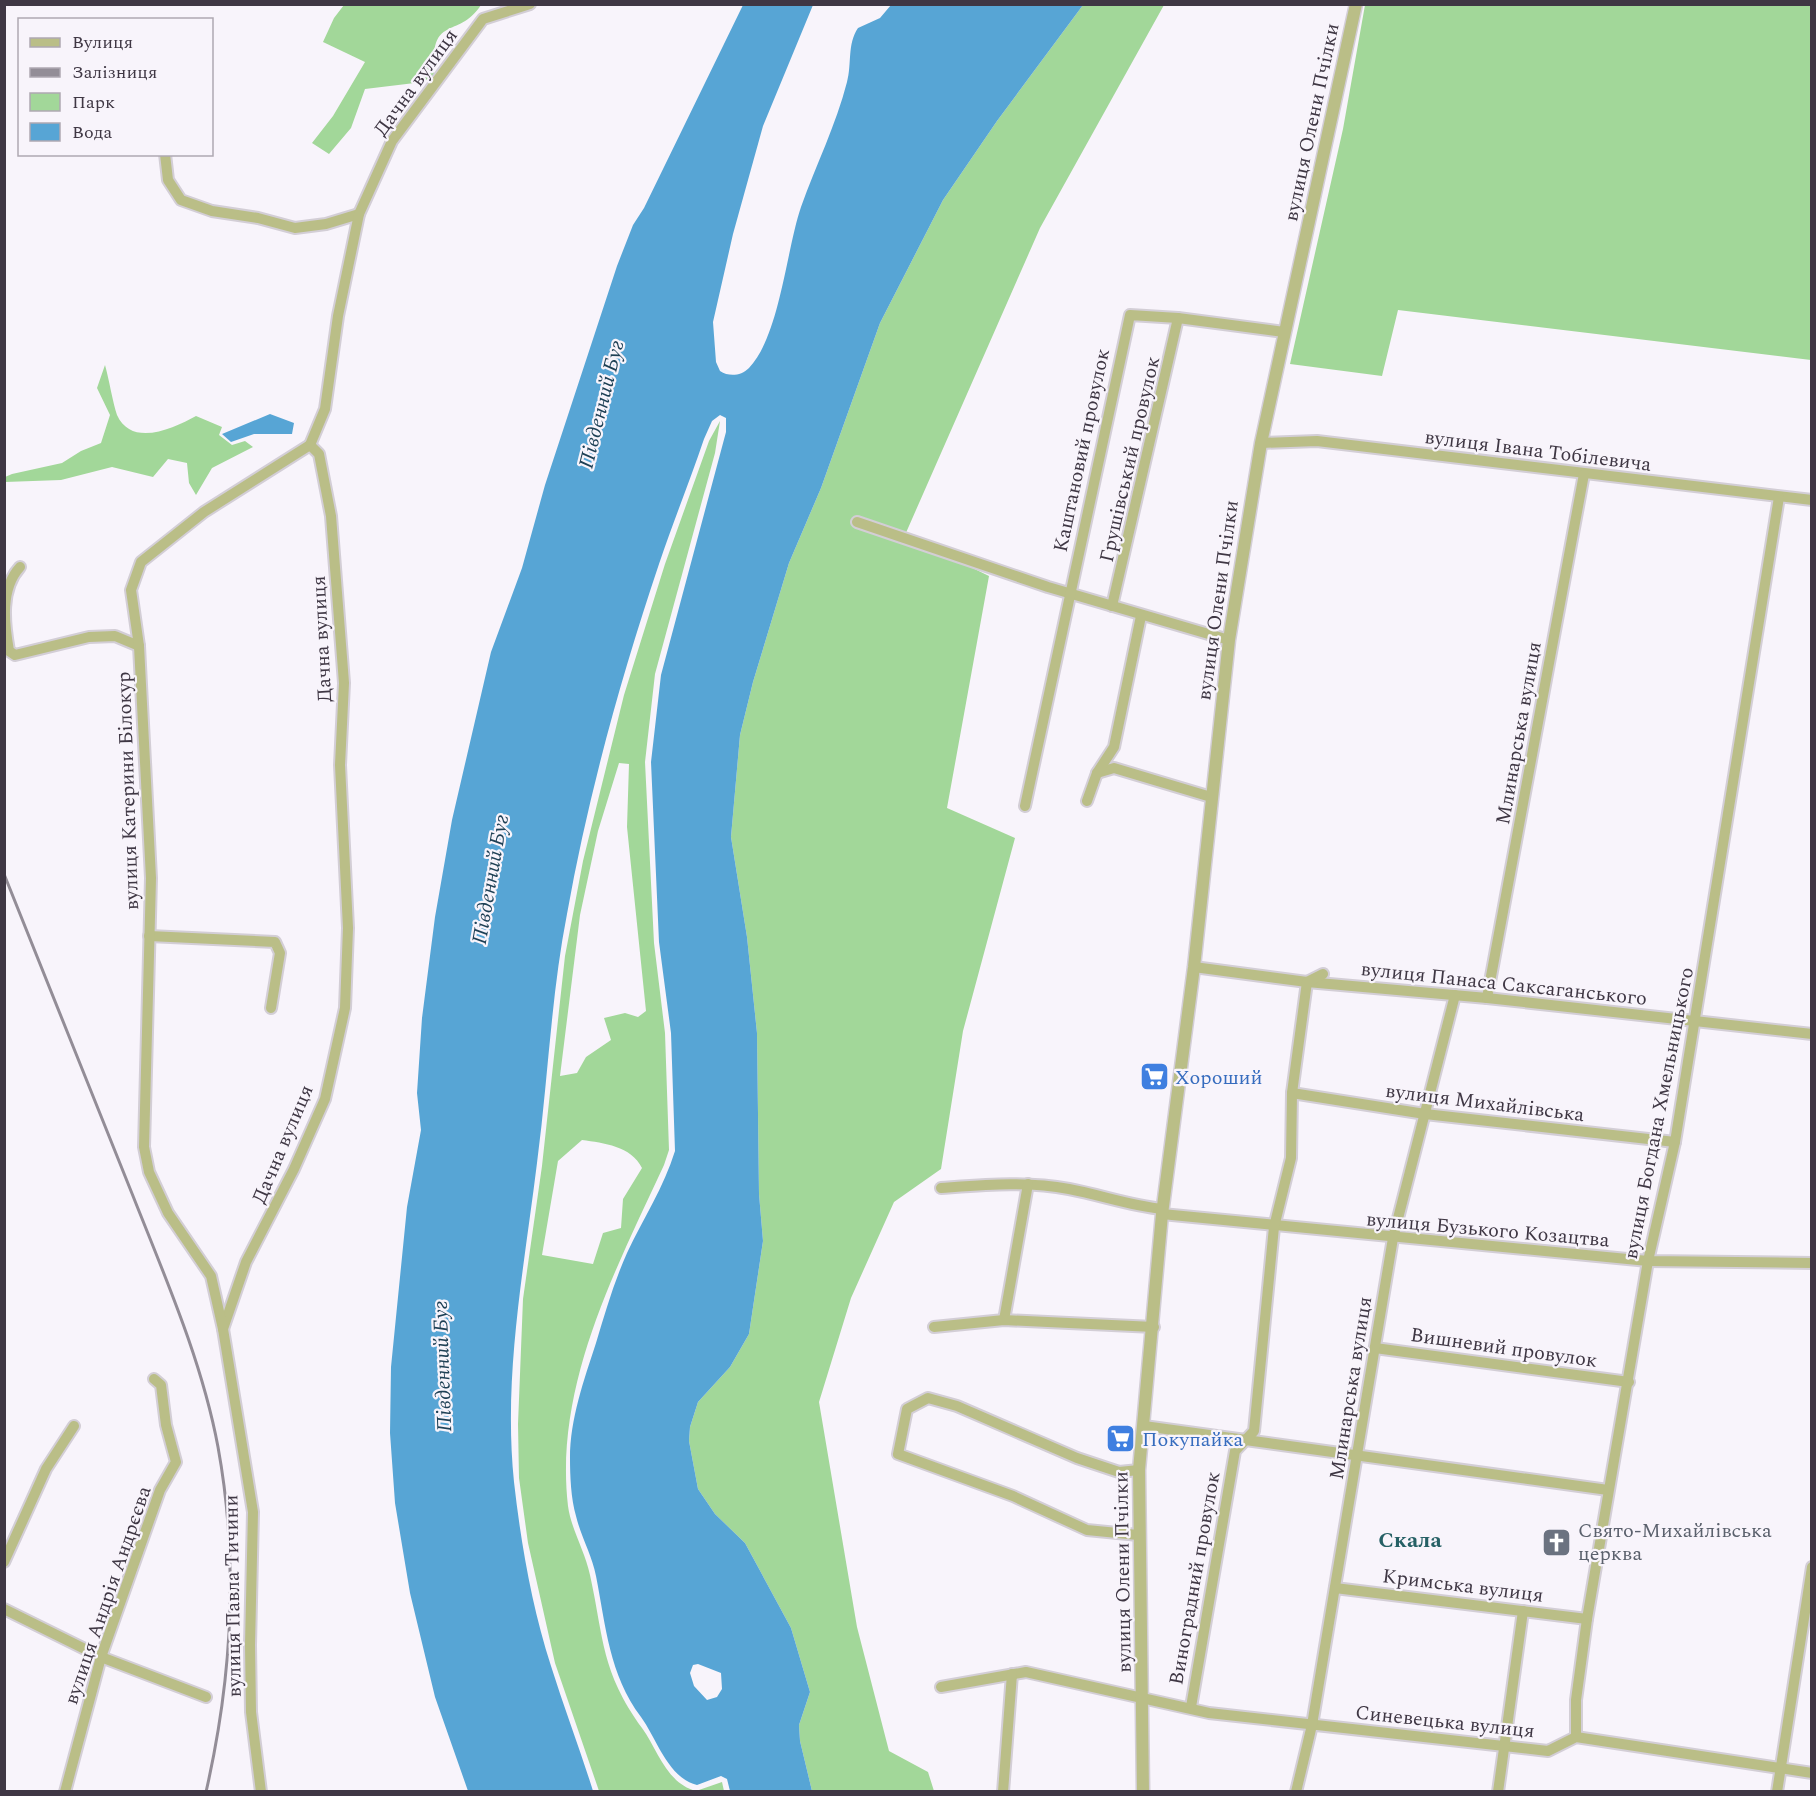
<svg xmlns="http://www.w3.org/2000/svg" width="1816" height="1796" viewBox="0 0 1816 1796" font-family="Spectral,serif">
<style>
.green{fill:#a2d799;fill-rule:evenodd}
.water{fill:#57a5d5;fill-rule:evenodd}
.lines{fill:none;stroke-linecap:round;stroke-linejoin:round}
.minor-casing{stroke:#d3ced6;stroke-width:14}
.tertiary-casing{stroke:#d3ced6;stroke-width:15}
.minor{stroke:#babe87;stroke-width:10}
.tertiary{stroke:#babe87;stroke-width:12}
.rail{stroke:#938d97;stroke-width:3}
.labels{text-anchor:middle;stroke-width:4.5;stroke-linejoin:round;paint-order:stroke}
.street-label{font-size:20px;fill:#3f3744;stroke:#f8f4fb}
.shop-label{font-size:20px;fill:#366cbe;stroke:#f8f4fb;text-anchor:start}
.worship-label{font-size:20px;fill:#5b616d;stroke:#f8f4fb;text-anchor:start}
.water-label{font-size:21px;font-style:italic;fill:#1e4055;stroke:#f8f4fb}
.quarter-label{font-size:22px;font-weight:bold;fill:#266065;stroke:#f8f4fb}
</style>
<rect width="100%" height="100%" fill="#f8f4fb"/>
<g class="green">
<path d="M344,5H481C457,41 430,12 434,75L423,82L365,89L351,128L329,154L312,143L333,116L365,62L323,42L334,18Z"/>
<path d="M1083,5H1164L1040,228L905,535L989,576L947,808L1015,838L963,1031L941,1169L894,1202L851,1298L819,1402L857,1627L889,1751L928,1772L934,1791H812L800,1741L799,1725L810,1692L791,1628L745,1543L715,1514L698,1489L689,1441L690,1427L698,1402L730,1367L749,1334L763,1241L759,1194L757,1033L747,937L731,837L740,735L753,682L789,563L821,488L880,323L943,200L997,121Z"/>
<path d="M1365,5H1811V360L1398,310L1382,376L1290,364L1343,129Z"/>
<path d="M105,365C109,379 113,404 117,415C132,448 174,428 196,416L222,427L219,435L232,445L245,441L253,447L212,468L196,495L189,483L187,463L168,459L153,477L112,467L61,480L5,482V477L12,474L62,463L81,451L101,443L110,415L97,388Z"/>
<path d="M720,421L715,453L655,674L645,762L654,943L665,1033L669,1150L664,1165C615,1271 554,1386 568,1506C571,1529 585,1551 590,1575C604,1639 601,1671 642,1728C658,1750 666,1783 696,1791L722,1782L724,1791H599L555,1663L528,1543L519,1478L518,1424L523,1299L542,1166L565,956L583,861L624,695L665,564L709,441ZM619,763L629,764L627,827L646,1011L638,1017L625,1013L604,1018L611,1040L586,1057L577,1073L560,1076L580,915L598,831ZM582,1140C604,1143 631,1146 642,1168L623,1199L621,1228L603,1233L593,1264L542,1255L558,1161Z"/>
</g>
<g class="water">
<path d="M743,5H813L763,126L733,234L713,322L716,362L720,371C729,377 741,376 749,368C780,335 786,251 801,207C816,165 836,125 847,82C852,64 847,44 858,28L880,18L891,5H1083L997,121L943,200L880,323L821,488L789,563L753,682L740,735L731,837L747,937L757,1033L759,1194L763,1241L749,1334L730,1367L698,1402L690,1427L689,1441L698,1489L715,1514L745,1543L791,1628L810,1692L799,1725L800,1741L812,1791H730L727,1779L721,1776L697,1785C668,1778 657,1739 641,1717C609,1674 606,1627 596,1576C592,1555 581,1537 576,1516C571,1499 570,1476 570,1458C570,1419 584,1380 596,1343C605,1313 614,1282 627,1253C643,1219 664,1187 675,1151L671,1033L659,942L651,762L661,675L726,432V418L720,415L712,421L704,439C690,481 673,522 659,564C621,677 588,796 567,914C551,996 548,1080 537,1163C524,1269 503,1375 514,1482C521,1544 532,1607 551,1666C564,1708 580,1749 593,1791H468L435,1697L410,1593L395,1503L390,1433L391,1367L407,1207L421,1130L417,1093L422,1018L435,917L452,820L491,652L522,568L545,485L617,266L633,225L644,208ZM698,1664L721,1673L722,1689L717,1697L707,1700L694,1686L690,1673L693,1665Z"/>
<path d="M270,414L294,423L292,434H254L231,442L222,434Z"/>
</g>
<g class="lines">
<defs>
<g id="minor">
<path d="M165,154L168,180L181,200L212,211L258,218L295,228L326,224L359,214"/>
<path d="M1261,443L1317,441L1812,500"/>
<path d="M310,445L325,409L338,316L359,214L392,141L483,19L530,4"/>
<path d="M857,522L1048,587L1229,640"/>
<path d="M20,567C0,589 4,623 9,651L15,655L89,637L115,636L139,646"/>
<path d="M1112,606L1178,318"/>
<path d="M1097,773L1114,768L1211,797"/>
<path d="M1087,801L1097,773L1114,747L1141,616"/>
<path d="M1025,806L1130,315L1178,318L1284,332"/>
<path d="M149,936L275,942L280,953L271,1008"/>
<path d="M1194,967L1307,982L1487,998L1812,1034"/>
<path d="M1487,998L1584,474"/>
<path d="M1292,1093L1425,1114L1675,1142"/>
<path d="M941,1188C984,1185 1026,1181 1069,1189C1101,1195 1131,1206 1163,1209"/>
<path d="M1162,1214L1648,1261L1812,1263"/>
<path d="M1004,1320L1028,1184"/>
<path d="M934,1327L1004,1320L1154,1327"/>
<path d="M223,1329L246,1262L294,1169L325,1099L345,1008L348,928L340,765L344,683L331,516L319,454L310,445"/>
<path d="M1375,1348L1629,1382"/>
<path d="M1144,1426L1608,1490"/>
<path d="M1138,1535L1087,1530L1013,1496L898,1454L907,1409L928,1398L957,1406L1077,1458L1119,1472L1139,1470"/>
<path d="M4,1562L46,1469L74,1426"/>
<path d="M1335,1588L1587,1619"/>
<path d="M4,1609L101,1657L206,1697"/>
<path d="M941,1687L1026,1672L1209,1713L1548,1751L1576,1737L1812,1773"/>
<path d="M1191,1707L1235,1451L1254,1431L1274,1227L1291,1158L1292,1093L1307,982L1323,974"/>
<path d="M1576,1737V1700L1587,1619L1648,1261L1675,1142L1779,497"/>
<path d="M65,1792L101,1657L160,1490L176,1462L166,1425L161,1385L154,1379"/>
<path d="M261,1792L251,1712L250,1645L253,1512L223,1329L211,1276L168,1213L149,1172L144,1147L151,878L139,646L131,590L141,562L204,512L310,445"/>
<path d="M1003,1792L1012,1674"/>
<path d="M1296,1792L1312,1725L1393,1238L1455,995"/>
<path d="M1498,1792L1523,1611"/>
<path d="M1777,1792L1812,1567"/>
</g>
<path id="tertiary" d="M1143,1792L1139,1470L1162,1214L1194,967L1229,640L1261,443L1356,4"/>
</defs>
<use href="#minor" class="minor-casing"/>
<use href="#tertiary" class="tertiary-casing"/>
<use href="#minor" class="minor"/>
<use href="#tertiary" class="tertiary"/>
<path class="rail" d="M4,874C47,981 90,1089 133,1196C165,1277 202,1361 218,1447C239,1562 232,1678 206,1792"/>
</g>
<defs>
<symbol id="supermarket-square" viewBox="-11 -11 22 22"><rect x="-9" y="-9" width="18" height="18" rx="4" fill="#3f7fe0" stroke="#f8f4fb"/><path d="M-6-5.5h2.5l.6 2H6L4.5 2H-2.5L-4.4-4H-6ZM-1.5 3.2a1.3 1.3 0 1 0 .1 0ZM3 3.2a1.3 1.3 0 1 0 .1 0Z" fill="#fff"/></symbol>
<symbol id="church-square" viewBox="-11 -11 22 22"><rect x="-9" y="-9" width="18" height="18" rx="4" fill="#6b7280" stroke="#f8f4fb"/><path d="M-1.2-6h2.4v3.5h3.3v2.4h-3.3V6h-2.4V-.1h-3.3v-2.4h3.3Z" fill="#fff"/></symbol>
</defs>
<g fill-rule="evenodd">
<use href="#supermarket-square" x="1138" y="1060" width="33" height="33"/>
<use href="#supermarket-square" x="1104" y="1422" width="33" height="33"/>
<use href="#church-square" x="1540" y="1526" width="33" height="33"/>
</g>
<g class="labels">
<g class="street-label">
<text transform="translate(415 82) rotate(-54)" y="7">Дачна вулиця</text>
<text transform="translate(1311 122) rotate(-78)" y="7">вулиця Олени Пчілки</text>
<text transform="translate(1081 450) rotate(-78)" y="7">Каштановий провулок</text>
<text transform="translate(1538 450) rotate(7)" y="7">вулиця Івана Тобілевича</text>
<text transform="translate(1129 459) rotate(-77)" y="7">Грушівський провулок</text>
<text transform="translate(1217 600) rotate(-82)" y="7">вулиця Олени Пчілки</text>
<text transform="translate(321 639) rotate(-93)" y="7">Дачна вулиця</text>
<text transform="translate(1518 733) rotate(-80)" y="7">Млинарська вулиця</text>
<text transform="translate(127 791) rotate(-92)" y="7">вулиця Катерини Білокур</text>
<text transform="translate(1504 983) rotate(6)" y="7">вулиця Панаса Саксаганського</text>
<text transform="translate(1485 1102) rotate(7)" y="7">вулиця Михайлівська</text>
<text transform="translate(1658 1113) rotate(-79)" y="7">вулиця Богдана Хмельницького</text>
<text transform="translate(282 1144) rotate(-67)" y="7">Дачна вулиця</text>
<text transform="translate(1488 1229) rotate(5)" y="7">вулиця Бузького Козацтва</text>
<text transform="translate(1504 1347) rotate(8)" y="7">Вишневий провулок</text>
<text transform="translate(1350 1388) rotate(-81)" y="7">Млинарська вулиця</text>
<text transform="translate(1122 1572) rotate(-91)" y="7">вулиця Олени Пчілки</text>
<text transform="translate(1194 1578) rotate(-80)" y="7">Виноградний провулок</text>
<text transform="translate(1463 1585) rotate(7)" y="7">Кримська вулиця</text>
<text transform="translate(107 1595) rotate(-71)" y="7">вулиця Андрія Андрєєва</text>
<text transform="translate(232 1596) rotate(-91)" y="7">вулиця Павла Тичини</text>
<text transform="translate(1445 1721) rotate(6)" y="7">Синевецька вулиця</text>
</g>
<g class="shop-label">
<text x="1175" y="1084">Хороший</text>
<text x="1142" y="1446">Покупайка</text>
</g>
<g class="worship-label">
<text x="1578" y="1537">Свято-Михайлівська<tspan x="1578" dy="23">церква</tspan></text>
</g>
<g class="water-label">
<text transform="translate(601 404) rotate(-76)" y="7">Південний Буг</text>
<text transform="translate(490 879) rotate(-80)" y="7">Південний Буг</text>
<text transform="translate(442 1366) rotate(-92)" y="7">Південний Буг</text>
</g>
<g class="quarter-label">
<text x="1410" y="1547">Скала</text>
</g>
</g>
<rect width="1816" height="1796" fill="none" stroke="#3f3744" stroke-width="12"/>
<rect x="18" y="18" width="195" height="138" fill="#f8f4fb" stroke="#aea8b2" stroke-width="1.5"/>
<rect x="30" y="38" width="30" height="9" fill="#babe87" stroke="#aea8b2" stroke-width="1.5"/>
<text x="72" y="48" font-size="18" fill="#3f3744">Вулиця</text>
<rect x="30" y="68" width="30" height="9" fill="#938d97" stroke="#aea8b2" stroke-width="1.5"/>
<text x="72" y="78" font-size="18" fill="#3f3744">Залізниця</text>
<rect x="30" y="93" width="30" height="18" fill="#a2d799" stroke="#aea8b2" stroke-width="1.5"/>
<text x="72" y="108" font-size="18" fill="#3f3744">Парк</text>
<rect x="30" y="123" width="30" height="18" fill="#57a5d5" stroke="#aea8b2" stroke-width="1.5"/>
<text x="72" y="138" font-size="18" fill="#3f3744">Вода</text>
</svg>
